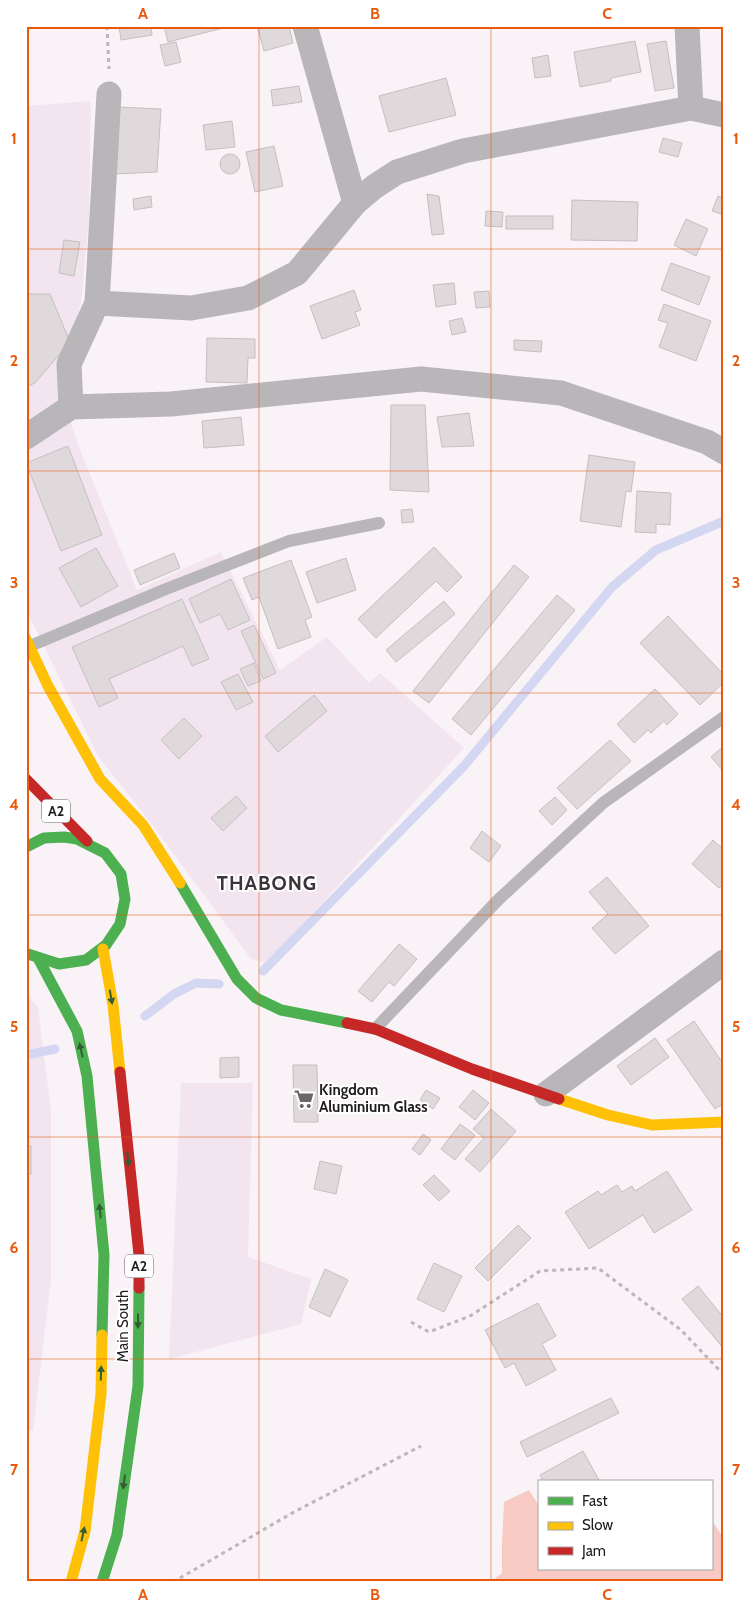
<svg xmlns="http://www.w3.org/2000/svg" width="750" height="1608" viewBox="0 0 750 1608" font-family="Cabin,sans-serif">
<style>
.built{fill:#f3e5f0}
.green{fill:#f7cac3}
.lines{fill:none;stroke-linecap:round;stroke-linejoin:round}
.stream{stroke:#d4d7f2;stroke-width:9}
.building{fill:#e0d9dc;stroke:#c5bfc2}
.path{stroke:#bcb7bb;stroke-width:3;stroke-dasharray:4 4;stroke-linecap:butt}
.lane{stroke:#b8b6b9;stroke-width:12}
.street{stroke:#b8b6b9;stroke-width:25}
.fast{stroke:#4caf50;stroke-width:11}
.slow{stroke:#ffc107;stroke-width:11}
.jam{stroke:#c62828;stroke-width:11}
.oneway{fill:#335e34}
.grid{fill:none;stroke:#e8590c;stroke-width:1;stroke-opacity:0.55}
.labels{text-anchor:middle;stroke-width:4;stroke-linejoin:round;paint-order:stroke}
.shield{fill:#fff;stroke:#625f62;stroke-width:1}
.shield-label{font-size:14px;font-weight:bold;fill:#1f1b1e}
.poi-label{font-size:15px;font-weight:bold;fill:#1f1b1e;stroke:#fff;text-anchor:start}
.street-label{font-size:15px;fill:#1f1b1e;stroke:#fff}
.district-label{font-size:20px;font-weight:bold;letter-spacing:1px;fill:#3d343b;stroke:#fff}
.neatline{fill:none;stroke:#e8590c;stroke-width:2}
.grid-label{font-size:16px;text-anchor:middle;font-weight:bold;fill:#e8590c}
</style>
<rect width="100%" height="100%" fill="#f9f2f7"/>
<g class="built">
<path d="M91,101L89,220L81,303L63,373L57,380L77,442L137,590L221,552L280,670L327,637L369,683L380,673L464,748L267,963L251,959L154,827L98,756L26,610V106Z"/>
<path d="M26,992L38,1008L51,1111V1279L33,1431L26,1430Z"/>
<path d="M181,1083H253L248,1257L311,1279L301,1324L169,1359Z"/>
</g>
<path class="green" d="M529,1490L539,1506V1569H711V1522H713L724,1539V1582H491L502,1573V1544L504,1502Z"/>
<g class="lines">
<g class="stream">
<path d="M263,971L464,766L612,587L656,550L724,521"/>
<path d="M145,1016L174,994L196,983L219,984"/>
<path d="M26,1055L55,1049"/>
</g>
</g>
<g class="building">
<path d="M119,26H151L152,35L121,40Z"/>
<path d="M164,26H231L168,42Z"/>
<path d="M257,26H289L293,43L264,51Z"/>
<path d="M635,41L641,72L611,78V81L580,87L574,52Z"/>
<path d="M666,41L674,88L655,91L647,44Z"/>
<path d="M176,42L181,62L165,66L160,45Z"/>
<path d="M548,55L551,76L535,78L532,58Z"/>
<path d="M446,78L456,115L389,132L379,96Z"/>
<path d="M299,86L302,102L273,106L271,90Z"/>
<path d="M118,107L161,109L157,172L116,174Z"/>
<path d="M232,121L235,147L206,150L203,125Z"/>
<path d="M663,138L682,143L678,157L659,152Z"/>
<path d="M274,146L283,186L255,192L246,152Z"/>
<circle cx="230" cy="164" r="10"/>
<path d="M427,194L439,196L444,234L432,235Z"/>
<path d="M151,196L152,207L134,210L133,199Z"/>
<path d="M718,196L724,198V215L712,211Z"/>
<path d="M572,200L638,202L637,241L571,240Z"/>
<path d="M486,211L503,212L502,227L485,226Z"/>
<rect x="506" y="216" width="47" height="13"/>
<path d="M686,219L708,229L696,256L674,245Z"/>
<path d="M64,240L80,242L74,276L59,273Z"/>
<path d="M671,263L710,277L699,305L661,290Z"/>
<path d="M454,283L456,304L436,307L433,285Z"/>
<path d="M354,290L361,310L355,312L360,325L322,339L310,306Z"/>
<path d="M489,291L490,307L476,308L474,292Z"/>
<path d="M26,294H50L70,342L35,383L26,387Z"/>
<path d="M664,304L711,321L696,361L659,347L668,323L658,320Z"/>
<path d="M462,318L466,332L452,335L449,321Z"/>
<path d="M207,338L255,339V358H248L247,383L206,382Z"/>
<path d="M514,340L542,341L541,352L514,350Z"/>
<path d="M391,405H425L429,492L390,490Z"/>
<path d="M469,413L474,446L442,447L437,417Z"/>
<path d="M241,417L244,445L204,448L202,421Z"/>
<path d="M68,446L102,535L61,551L26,463Z"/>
<path d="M589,455L635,462L631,492L626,491L621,527L580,521Z"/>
<path d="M637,491L671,493L670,525L656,524V533L635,532Z"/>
<path d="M412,509L414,522L402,523L401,510Z"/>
<path d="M434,547L462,577L447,592L436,581L376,638L358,619Z"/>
<path d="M96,548L118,586L81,607L59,568Z"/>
<path d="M174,553L180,568L140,585L134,570Z"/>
<path d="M346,558L356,590L317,603L306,572Z"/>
<path d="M291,560L312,617L305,620L311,637L278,649L259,597L252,600L243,578Z"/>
<path d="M514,565L529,577L429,703L413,691Z"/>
<path d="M231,579L250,620L228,630L220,614L200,623L189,599Z"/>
<path d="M557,595L575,610L471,735L452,719Z"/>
<path d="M182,599L209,659L192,666L183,646L109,679L118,698L99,707L72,647Z"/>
<path d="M444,601L455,614L396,662L386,650Z"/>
<path d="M668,616L724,675V682L700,705L640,643Z"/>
<path d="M254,625L276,673L263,679L241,631Z"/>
<path d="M254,663L261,681L248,686L240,669Z"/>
<path d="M238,674L253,702L236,710L221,682Z"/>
<path d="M655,689L678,714L667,725L664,721L651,733L648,730L634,743L617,724Z"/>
<path d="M314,695L327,711L278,752L265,736Z"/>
<path d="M184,718L202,736L179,759L161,740Z"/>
<path d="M610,740L631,761L577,809L557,788Z"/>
<path d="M724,746V772L711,757Z"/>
<path d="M236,796L247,808L223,831L211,818Z"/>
<path d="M555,797L567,810L552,825L539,811Z"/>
<path d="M482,831L501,846L489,862L470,848Z"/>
<path d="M713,840L724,850V883L719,888L692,864Z"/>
<path d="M607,877L649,926L615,954L592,928L608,914L589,892Z"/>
<path d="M399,944L417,959L394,986L389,982L372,1002L358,991Z"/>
<path d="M694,1021L724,1065V1103L715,1109L667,1040Z"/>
<path d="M655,1038L669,1057L631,1085L617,1066Z"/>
<path d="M239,1057V1077L220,1078V1058Z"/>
<path d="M293,1065H317L318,1122H294Z"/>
<path d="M426,1090L440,1098L433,1109L420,1100Z"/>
<path d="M473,1090L489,1103L475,1120L459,1107Z"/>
<path d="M491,1109L516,1131L480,1172L465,1159L484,1138L473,1129Z"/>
<path d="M460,1124L475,1135L455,1160L441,1149Z"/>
<path d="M423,1134L431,1140L420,1155L412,1149Z"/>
<rect x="26" y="1146" width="5" height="28"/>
<path d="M320,1161L342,1166L336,1194L314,1189Z"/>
<path d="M667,1171L692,1210L654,1233L643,1215L589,1249L565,1212L598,1191L601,1195L617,1185L622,1192L632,1186L635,1191Z"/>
<path d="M434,1175L450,1191L439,1201L423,1185Z"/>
<path d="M518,1225L531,1238L488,1281L475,1268Z"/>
<path d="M434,1263L462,1276L444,1312L417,1299Z"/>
<path d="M325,1269L348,1280L330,1317L309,1307Z"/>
<path d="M698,1286L724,1318V1349L682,1299Z"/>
<path d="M538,1303L556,1336L542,1344L556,1370L526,1386L514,1363L505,1368L485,1330Z"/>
<path d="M611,1398L619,1413L527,1457L520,1442Z"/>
<path d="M583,1451L599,1480L595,1482H543L540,1475Z"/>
</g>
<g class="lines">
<g class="path">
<path d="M107,26L109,69"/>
<path d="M411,1322L429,1332L470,1316L540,1271L598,1268L681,1330L724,1375"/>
<path d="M173,1582L294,1512L421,1446"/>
</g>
<g class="lane">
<path d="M30,646L166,589L289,541L379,523"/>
<path d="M375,1029L498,900L603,803L724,717"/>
</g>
<g class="street">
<path d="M305,26L355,203"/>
<path d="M687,26L691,108"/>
<path d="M97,303L191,308L248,298L297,273L355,203L374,187L397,172L463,151L691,108L724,115"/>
<path d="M71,407L69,364L97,303L109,94"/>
<path d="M26,437L71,407L171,404L421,379L561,393L707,442L724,452"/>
<path d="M546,1094L724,962"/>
</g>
<g class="fast">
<path d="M26,847L44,838L64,837L77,839L105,853L121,874L125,899L120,924L106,945L86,960L59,964L28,954"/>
<path d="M180,883L237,979L256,998L281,1010L347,1023"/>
<path d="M39,960L77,1031L87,1076L104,1255L102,1335"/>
<path d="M102,1582L117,1535L138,1386L139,1288"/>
</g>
<g class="slow">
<path d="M26,639L48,686L100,779L143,825L180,883"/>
<path d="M103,949L113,1005L120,1072"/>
<path d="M559,1099L608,1115L652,1125L724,1122"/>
<path d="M71,1582L85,1531L101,1394L102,1335"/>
</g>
<g class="jam">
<path d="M26,779L87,841"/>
<path d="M347,1023L375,1029L472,1069L559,1099"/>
<path d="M120,1072L139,1255V1288"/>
</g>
</g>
<defs><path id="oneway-solid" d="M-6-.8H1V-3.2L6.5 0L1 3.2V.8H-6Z" transform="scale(1.25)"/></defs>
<g class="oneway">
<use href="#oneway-solid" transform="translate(111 997) rotate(80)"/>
<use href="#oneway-solid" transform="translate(81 1050) rotate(-103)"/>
<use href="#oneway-solid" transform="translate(128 1159) rotate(84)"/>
<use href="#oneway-solid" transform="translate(100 1211) rotate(-96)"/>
<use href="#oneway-solid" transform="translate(138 1321) rotate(90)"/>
<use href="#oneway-solid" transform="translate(101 1373) rotate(-88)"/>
<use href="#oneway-solid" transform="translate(124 1482) rotate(98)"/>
<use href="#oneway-solid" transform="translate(83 1534) rotate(-78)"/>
</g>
<path class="grid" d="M259,26V1582M491,26V1582M26,249H724M26,471H724M26,693H724M26,915H724M26,1137H724M26,1359H724"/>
<defs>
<symbol id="supermarket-bare" viewBox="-9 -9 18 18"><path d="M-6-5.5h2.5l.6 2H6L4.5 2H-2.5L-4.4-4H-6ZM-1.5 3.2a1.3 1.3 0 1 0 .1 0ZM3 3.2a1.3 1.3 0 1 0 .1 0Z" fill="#6b666a" stroke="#fff" stroke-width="2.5" paint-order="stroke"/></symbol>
</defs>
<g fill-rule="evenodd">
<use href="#supermarket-bare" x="290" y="1085" width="28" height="28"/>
</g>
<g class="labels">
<g class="shield">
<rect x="42" y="799.5" width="28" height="23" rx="4"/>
<rect x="125" y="1254.5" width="28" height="23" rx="4"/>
</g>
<g class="shield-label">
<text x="56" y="816">A2</text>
<text x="139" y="1271">A2</text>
</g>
<g class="poi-label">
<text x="319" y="1095">Kingdom<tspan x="319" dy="17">Aluminium Glass</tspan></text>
</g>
<g class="street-label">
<text transform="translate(123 1326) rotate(-90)" y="5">Main South</text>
</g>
<g class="district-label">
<text x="267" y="890">THABONG</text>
</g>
</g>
<rect width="750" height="1608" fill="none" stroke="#ffffff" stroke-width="55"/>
<rect x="538" y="1480" width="175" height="90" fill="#ffffff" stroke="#a5a4a5"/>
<rect x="548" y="1497" width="25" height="8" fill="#4caf50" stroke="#a5a4a5"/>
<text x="582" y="1506" font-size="15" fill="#1f1b1e">Fast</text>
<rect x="548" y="1522" width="25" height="8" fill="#ffc107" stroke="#a5a4a5"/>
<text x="582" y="1530" font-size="15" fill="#1f1b1e">Slow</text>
<rect x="548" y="1547" width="25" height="8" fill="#c62828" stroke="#a5a4a5"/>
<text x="582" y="1556" font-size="15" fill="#1f1b1e">Jam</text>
<rect x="28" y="28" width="694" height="1552" class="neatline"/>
<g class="grid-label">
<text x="143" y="19">A</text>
<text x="375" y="19">B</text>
<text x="607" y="19">C</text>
<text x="14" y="144">1</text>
<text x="736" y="144">1</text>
<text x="14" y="366">2</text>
<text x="736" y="366">2</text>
<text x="14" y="588">3</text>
<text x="736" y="588">3</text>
<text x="14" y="810">4</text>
<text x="736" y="810">4</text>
<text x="14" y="1032">5</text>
<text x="736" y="1032">5</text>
<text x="14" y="1253">6</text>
<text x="736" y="1253">6</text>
<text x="14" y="1475">7</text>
<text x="736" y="1475">7</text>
<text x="143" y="1600">A</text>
<text x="375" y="1600">B</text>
<text x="607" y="1600">C</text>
</g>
</svg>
